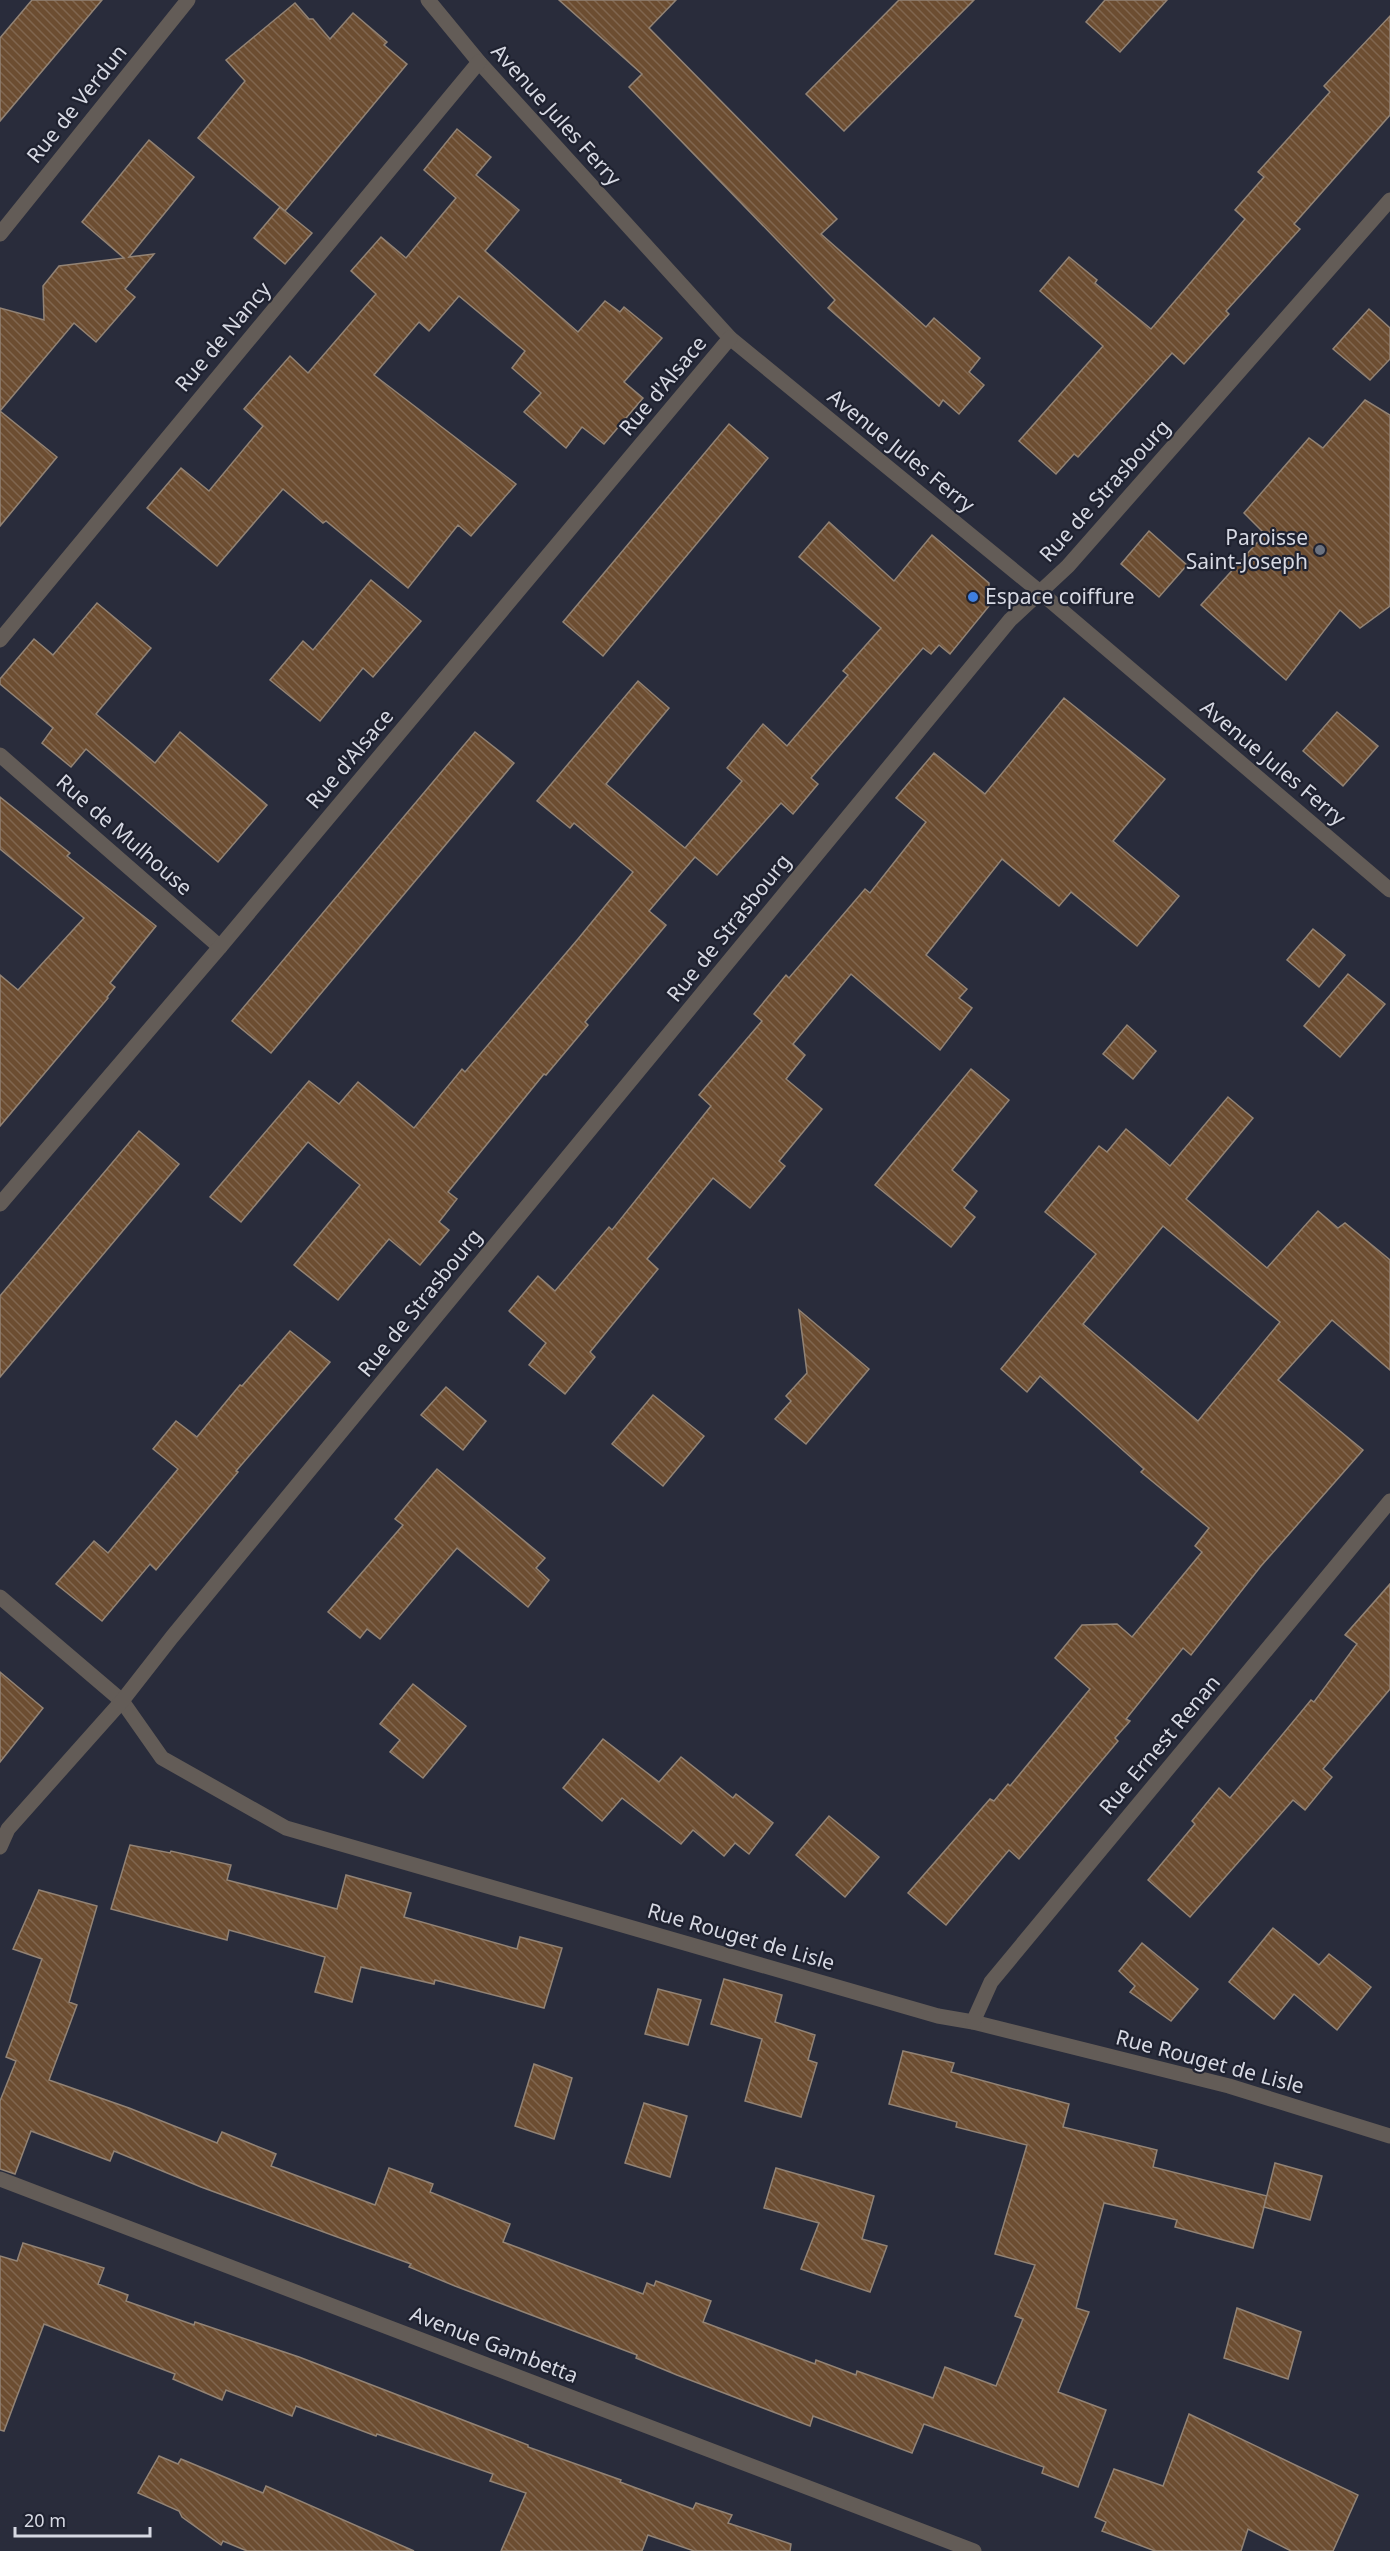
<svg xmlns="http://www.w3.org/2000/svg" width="1390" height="2551" viewBox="0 0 1390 2551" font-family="'Noto Sans',sans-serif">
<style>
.building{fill:url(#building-back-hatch);stroke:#928375;stroke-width:1.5;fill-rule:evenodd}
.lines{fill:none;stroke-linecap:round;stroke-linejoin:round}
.minor{stroke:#635c57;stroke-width:15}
.worship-dot{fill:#6b7280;stroke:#1f2230;stroke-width:2}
.shop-dot{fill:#3f7fe0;stroke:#1f2230;stroke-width:2}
.labels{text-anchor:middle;stroke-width:4.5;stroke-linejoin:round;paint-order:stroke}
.street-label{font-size:21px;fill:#d7d9e3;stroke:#1f2230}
.poi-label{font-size:21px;fill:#d7d9e3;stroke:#1f2230;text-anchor:end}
</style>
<defs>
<pattern id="building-back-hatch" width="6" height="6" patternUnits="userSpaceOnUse" patternTransform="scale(1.5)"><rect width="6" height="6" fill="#6c4d31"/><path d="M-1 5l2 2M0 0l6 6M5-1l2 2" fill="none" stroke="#80664f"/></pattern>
</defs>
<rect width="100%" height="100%" fill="#292c3b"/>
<g class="building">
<path d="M32,0H102L0,121V38Z"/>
<path d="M559,0H676L649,28L837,219L821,234L926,327L934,318L980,358L969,372L984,385L959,414L943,400L939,406L828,308L835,300L629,87L642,74Z"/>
<path d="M899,0H974L844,131L806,94Z"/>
<path d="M1105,0H1167L1120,52L1086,22Z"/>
<path d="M295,3L309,19H313L330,39L353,13L387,42L384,45L407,64L285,211L198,138L245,81L226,60Z"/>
<path d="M1390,16V115L1294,224L1300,229L1226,311L1229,314L1184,364L1172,353L1078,457L1074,454L1056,474L1019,441L1103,346L1040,291L1069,257L1097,280L1095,283L1151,329L1245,219L1235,210L1264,177L1258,172L1330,92L1324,86Z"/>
<path d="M457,129L491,157L476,175L519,210L485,251L578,332L605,301L620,312L624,307L662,338L624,382L643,398L604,444L582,427L566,448L524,412L541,393L512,368L525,351L459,296L429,331L419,322L374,375L516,484L471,536L458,525L408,588L326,521L323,523L283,489L217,566L147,508L181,468L209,491L263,426L244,409L290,356L308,373L376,294L351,271L381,237L406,258L456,198L424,170Z"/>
<path d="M149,140L194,177L129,257L154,254L125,289L135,297L96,342L74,323L0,411L57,457L0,526V308L44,320L43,286L59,266L124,258L82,222Z"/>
<path d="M280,207L312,233L285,264L254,238Z"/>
<path d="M1369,309L1390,328V359L1370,380L1333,349Z"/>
<path d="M1365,400L1390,415V606L1360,628L1340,610L1286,680L1201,605L1265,534L1244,513L1309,438L1323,448Z"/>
<path d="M729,424L768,458L603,656L563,622Z"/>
<path d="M829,522L894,581L932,535L989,583V606L950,654L939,645L931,654L923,648L811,778L818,784L793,814L781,803L717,875L695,857L649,911L666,925L585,1022L588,1025L546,1075L544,1074L448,1192L457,1199L439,1222L449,1230L420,1265L389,1239L338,1300L294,1265L360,1185L308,1142L241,1222L210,1197L309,1081L339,1104L358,1082L414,1128L462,1069L465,1072L578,939L633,872L574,823L570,828L537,801L638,681L669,708L606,784L685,848L742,781L727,768L763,724L787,746L848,675L843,671L881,628L799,557Z"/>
<path d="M1149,531L1187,565L1159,597L1121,564Z"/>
<path d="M371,580L421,621L373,677L363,668L320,721L270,680L303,641L313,650Z"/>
<path d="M97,603L151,648L96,714L155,763L180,732L267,805L218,862L86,749L71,767L42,743L53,728L0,684V679L34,639L53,655Z"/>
<path d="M1064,698L1165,779L1113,841L1179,896L1137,946L1071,892L1059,906L1002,859L926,955L967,989L959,998L972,1008L940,1050L851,974L793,1044L805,1055L786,1079L822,1109L779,1161L785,1166L750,1208L713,1178L647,1259L658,1269L590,1352L595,1357L565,1394L529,1365L546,1343L509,1311L538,1276L555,1291L609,1227L612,1230L711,1106L699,1095L762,1021L754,1014L786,975L789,978L865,889L870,893L926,822L896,798L934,753L985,794Z"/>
<path d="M1337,712L1378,746L1343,786L1303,751Z"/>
<path d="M475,732L514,763L271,1053L232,1021Z"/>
<path d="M0,797L70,853L67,856L156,926L110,983L115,987L107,997L108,998L0,1126V975L18,990L84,918L0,849Z"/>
<path d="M1313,929L1345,955L1319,987L1287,960Z"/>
<path d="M1348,974L1385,1004L1340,1057L1304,1026Z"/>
<path d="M1127,1025L1156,1051L1133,1079L1103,1054Z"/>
<path d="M971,1069L1009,1100L952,1170L977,1191L964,1208L975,1217L951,1247L875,1185Z"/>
<path d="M1228,1097L1253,1118L1186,1199L1267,1268L1318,1211L1338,1228L1345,1223L1390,1260V1370L1332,1320L1278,1380L1363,1450L1261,1566L1191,1655L1183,1648L1126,1719L1130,1721L1115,1738L1118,1741L1019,1859L1009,1850L946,1925L908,1893L990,1799L994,1801L1008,1784L1010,1786L1090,1689L1055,1658L1082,1625L1117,1624L1132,1637L1202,1552L1195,1546L1209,1528L1141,1472L1144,1469L1040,1376L1027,1392L1001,1369L1096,1254L1045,1212L1099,1146L1107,1152L1126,1129L1170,1166ZM1163,1226L1280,1322L1198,1421L1083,1324Z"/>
<path d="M139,1131L179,1164L0,1377V1296Z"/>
<path d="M799,1310L869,1369L806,1444L775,1419L791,1401L786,1396L807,1373Z"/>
<path d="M290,1331L330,1362L236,1471L238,1472L156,1570L150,1564L102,1621L56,1584L94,1541L108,1553L178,1469L153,1449L176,1421L197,1437L240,1385L242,1386Z"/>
<path d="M446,1387L486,1421L463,1450L421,1415Z"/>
<path d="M653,1395L704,1436L663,1486L612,1444Z"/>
<path d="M437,1469L545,1558L536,1568L549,1580L528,1607L457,1548L380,1639L367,1629L360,1638L328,1612L403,1525L395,1519Z"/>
<path d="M1390,1584V1689L1323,1769L1332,1777L1305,1810L1293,1800L1190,1917L1148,1880L1195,1824L1192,1821L1219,1788L1230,1798L1311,1700L1314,1702L1357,1644L1345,1635Z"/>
<path d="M0,1672L43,1708L0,1762Z"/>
<path d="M413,1684L466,1726L423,1778L390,1752L400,1740L380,1724Z"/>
<path d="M603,1739L659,1782L681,1757L733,1798L736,1794L773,1823L749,1854L735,1843L724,1856L693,1830L681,1844L622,1798L602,1821L563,1788Z"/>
<path d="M829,1816L879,1857L845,1897L796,1855Z"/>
<path d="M130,1845L170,1853L171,1851L231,1865L227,1880L337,1909L346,1875L411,1893L404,1917L517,1949L520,1937L562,1948L544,2008L435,1980L434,1984L361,1967L352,2002L315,1992L325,1957L229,1930L227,1940L111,1909Z"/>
<path d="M39,1890L97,1906L69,2002L77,2005L49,2080L129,2108L217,2143L222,2132L276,2154L271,2166L375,2205L389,2168L433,2184L430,2192L510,2224L503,2242L643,2294L647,2283L654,2286L656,2281L711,2301L703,2322L815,2364L816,2360L856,2375L857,2371L933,2398L945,2367L996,2386L1023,2319L1015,2316L1035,2265L995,2254L1027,2145L956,2127L957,2122L889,2104L903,2051L954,2063L951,2072L1069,2104L1063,2127L1157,2150L1153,2167L1267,2196L1253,2248L1175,2227L1177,2220L1104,2203L1076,2308L1089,2312L1058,2392L1106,2410L1078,2487L1042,2473L1044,2467L924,2424L912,2453L813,2416L810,2426L677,2375L636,2358L637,2355L455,2286L409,2267L411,2264L201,2187L114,2151L110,2161L31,2131L15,2174L0,2169V2101L16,2061L6,2057L42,1959L13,1949Z"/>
<path d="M1273,1928L1319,1965L1329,1954L1371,1987L1337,2030L1294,1994L1274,2019L1229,1982Z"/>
<path d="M1142,1943L1198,1989L1171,2021L1130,1992L1135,1986L1119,1971Z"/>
<path d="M724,1979L782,1995L775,2022L815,2035L808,2060L817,2063L801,2117L745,2101L762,2039L711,2024Z"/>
<path d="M658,1989L701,2000L688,2045L645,2034Z"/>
<path d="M534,2064L572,2078L554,2139L515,2126Z"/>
<path d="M644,2103L687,2116L670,2177L625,2163Z"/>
<path d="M1275,2163L1322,2176L1310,2220L1264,2207Z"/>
<path d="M776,2168L874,2196L862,2239L887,2246L870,2292L801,2269L819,2223L764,2208Z"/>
<path d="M23,2243L104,2268L98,2284L128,2295L126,2301L194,2325L195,2322L299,2357L528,2445V2447L621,2480L620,2482L693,2509L696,2503L732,2515L728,2523L791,2544L790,2551H694L648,2535L642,2551H501L526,2493L490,2481L493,2474L377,2434L376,2436L296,2406L292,2416L226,2390L222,2400L173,2379L175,2374L44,2324L4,2431L0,2430V2256L17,2261Z"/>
<path d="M1237,2308L1301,2332L1288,2379L1224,2358Z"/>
<path d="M1189,2414L1358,2495L1333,2551H1291L1248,2529L1241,2551H1155L1102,2531L1106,2522L1095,2517L1114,2469L1163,2486Z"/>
<path d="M159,2456L178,2464L181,2459L263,2493L266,2486L414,2551H247L223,2541L221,2545L182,2517L179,2511L138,2493Z"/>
</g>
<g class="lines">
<g class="minor">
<path d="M428,0L479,62L730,338L1040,592L1390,890"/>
<path d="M0,234L188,0"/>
<path d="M0,640L479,62"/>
<path d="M0,755L220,947"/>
<path d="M0,1204L220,947L730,338"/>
<path d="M0,1597L122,1701L162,1758L286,1828L938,2016L973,2022L1229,2086L1390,2136"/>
<path d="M0,1847L8,1829L122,1701L172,1637L1010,620L1068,566L1390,200"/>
<path d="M973,2022L991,1982L1390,1501"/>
<path d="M0,2179L974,2551"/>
</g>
</g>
<circle class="worship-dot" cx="1320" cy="550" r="6"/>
<circle class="shop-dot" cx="973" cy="597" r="6"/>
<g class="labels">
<g class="street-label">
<text transform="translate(77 104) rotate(-51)" y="7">Rue de Verdun</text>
<text transform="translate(556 115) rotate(48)" y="7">Avenue Jules Ferry</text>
<text transform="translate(223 337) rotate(-50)" y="7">Rue de Nancy</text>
<text transform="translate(663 386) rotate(-50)" y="7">Rue d'Alsace</text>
<text transform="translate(901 451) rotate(39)" y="7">Avenue Jules Ferry</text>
<text transform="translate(1105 491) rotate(-48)" y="7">Rue de Strasbourg</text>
<text transform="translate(350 759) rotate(-50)" y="7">Rue d'Alsace</text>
<text transform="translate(1273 763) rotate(40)" y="7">Avenue Jules Ferry</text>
<text transform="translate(124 835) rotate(41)" y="7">Rue de Mulhouse</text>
<text transform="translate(729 928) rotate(-51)" y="7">Rue de Strasbourg</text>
<text transform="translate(420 1303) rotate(-51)" y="7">Rue de Strasbourg</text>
<text transform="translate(1160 1745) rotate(-50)" y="7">Rue Ernest Renan</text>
<text transform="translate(741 1937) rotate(16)" y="7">Rue Rouget de Lisle</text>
<text transform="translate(1210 2062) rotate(15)" y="7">Rue Rouget de Lisle</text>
<text transform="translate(494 2345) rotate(21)" y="7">Avenue Gambetta</text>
</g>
<g class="poi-label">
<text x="1308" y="545">Paroisse<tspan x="1308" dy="24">Saint-Joseph</tspan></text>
<text x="985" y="604" text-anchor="start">Espace coiffure</text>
</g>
</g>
<path d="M15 2527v9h135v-9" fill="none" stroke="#d7d9e3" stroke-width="3"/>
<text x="24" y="2527" font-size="18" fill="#d7d9e3" stroke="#1f2230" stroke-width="4.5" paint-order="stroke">20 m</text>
</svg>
